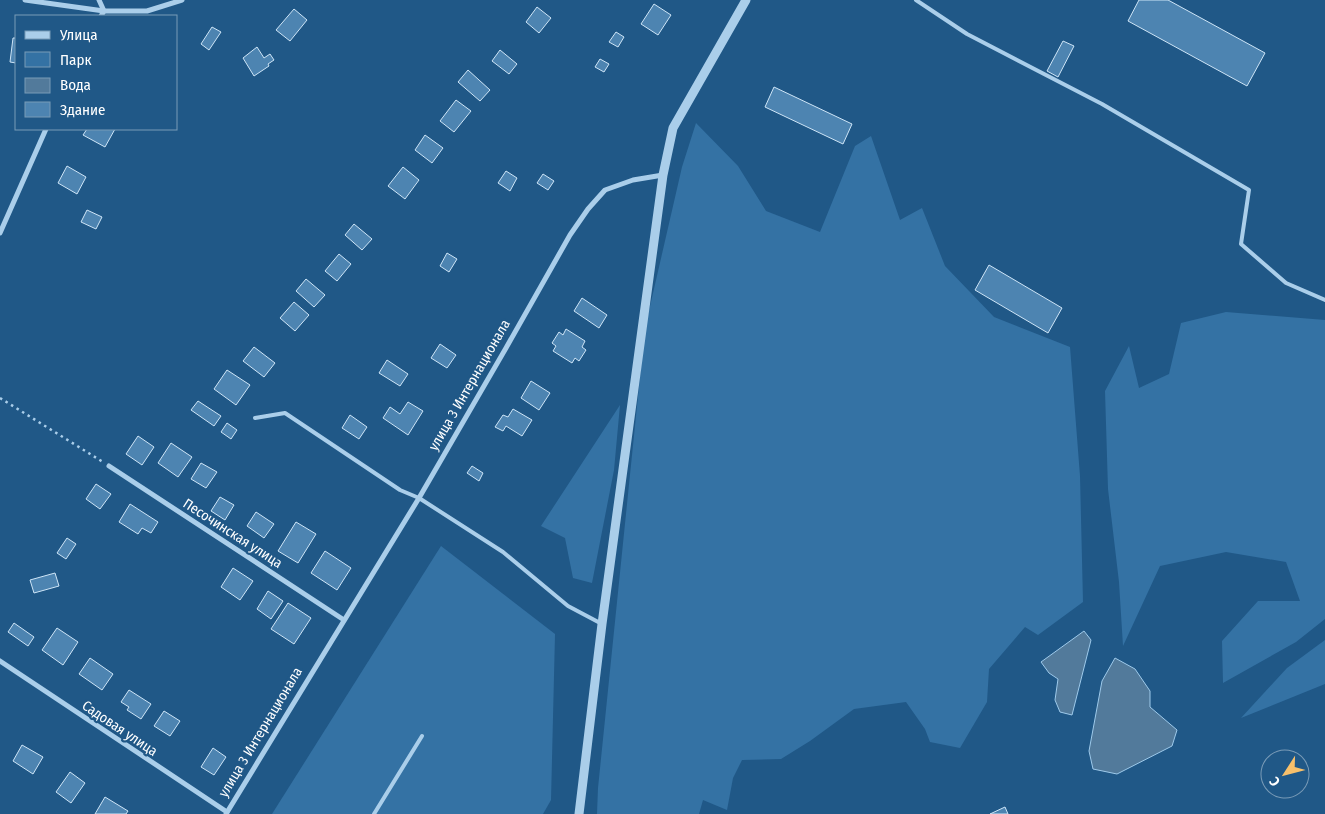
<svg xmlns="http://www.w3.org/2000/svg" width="1325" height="814" viewBox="0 0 1325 814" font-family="'Fira Sans Condensed',sans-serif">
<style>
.green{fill:#3472a4}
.water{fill:#527a9b;stroke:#9ecaeb}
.building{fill:#4d84b1;stroke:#cee5f7}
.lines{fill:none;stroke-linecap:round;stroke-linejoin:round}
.path{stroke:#aaceea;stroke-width:2.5;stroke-dasharray:2.5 4;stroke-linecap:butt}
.service{stroke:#aaceea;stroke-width:4}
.minor{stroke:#aaceea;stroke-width:5}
.tertiary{stroke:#aaceea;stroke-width:9}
.labels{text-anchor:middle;stroke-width:4.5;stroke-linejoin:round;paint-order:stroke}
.street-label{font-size:14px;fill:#fff;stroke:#205887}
</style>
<rect width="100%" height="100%" fill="#205887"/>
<g class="green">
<path d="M696,123L738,166L766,211L820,232L855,146L871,136L900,220L922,208L945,266L994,317L1070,347L1080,476L1083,602L1038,635L1025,627L989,669L987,702L960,748L930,742L925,729L906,702L854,709L810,741L781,759L742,760L733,778L727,810L703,800L699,814H597L598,788L645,328L682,167Z"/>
<path d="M1226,312L1325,320V619L1296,642L1223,683L1222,641L1258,601H1300L1286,562L1226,552L1160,566L1123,646L1119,582L1108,489L1105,391L1129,346L1139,388L1169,374L1181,323Z"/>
<path d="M620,405L614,470L592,583L573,578L565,538L541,526Z"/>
<path d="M441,546L555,634L551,800L543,814H272Z"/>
<path d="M1325,640V684L1241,718L1287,668Z"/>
</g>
<g class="water">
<path d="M1084,631L1091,640L1072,715L1060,712L1055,700L1058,679L1049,673L1041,662Z"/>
<path d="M1115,658L1135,669L1150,691V707L1177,730L1172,746L1117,774L1093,769L1089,751L1102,681Z"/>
</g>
<g class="building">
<path d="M1139,0H1168L1265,53L1247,86L1128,21Z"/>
<path d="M654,4L671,15L658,35L641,24Z"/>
<path d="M537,7L551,18L539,33L526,22Z"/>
<path d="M294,9L307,20L290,41L276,30Z"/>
<path d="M212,27L221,32L209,50L201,44Z"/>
<path d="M616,32L624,37L618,47L609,42Z"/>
<path d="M13,38H16V63L10,62Z"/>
<path d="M1063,41L1074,46L1058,77L1047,71Z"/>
<path d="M257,47L264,58L270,54L274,60L268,64L269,66L254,76L243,58Z"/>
<path d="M500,50L517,64L509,74L492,61Z"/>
<path d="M600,59L609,64L604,72L595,67Z"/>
<path d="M468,70L490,90L480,101L458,82Z"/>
<path d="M774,87L852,124L843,144L765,107Z"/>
<path d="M456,100L471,111L454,132L440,121Z"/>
<path d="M87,129H115L105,147L83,135Z"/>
<path d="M425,135L443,148L432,163L415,150Z"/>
<path d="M67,166L86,177L77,194L58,183Z"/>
<path d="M403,167L419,180L405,199L388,186Z"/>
<path d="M506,171L517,178L510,191L498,183Z"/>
<path d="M543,174L554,181L548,190L537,183Z"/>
<path d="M87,210L102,217L96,229L81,222Z"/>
<path d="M354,224L372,239L362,250L345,235Z"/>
<path d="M447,253L457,259L449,272L440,266Z"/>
<path d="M339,254L351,264L337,281L325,271Z"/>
<path d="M989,265L1062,308L1048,333L975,290Z"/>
<path d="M306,279L325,295L314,307L296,291Z"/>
<path d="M582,298L607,315L599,328L574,311Z"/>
<path d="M294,302L309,315L295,331L280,318Z"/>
<path d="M566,329L585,341L582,347L586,350L579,361L575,358L572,363L553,351L556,346L552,343L559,332L563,335Z"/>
<path d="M440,344L456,355L447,368L431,358Z"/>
<path d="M254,347L275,363L264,377L243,361Z"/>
<path d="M387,360L408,374L400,386L379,373Z"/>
<path d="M227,370L250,385L236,405L214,389Z"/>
<path d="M531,381L550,393L539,410L521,398Z"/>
<path d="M198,401L221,416L214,426L191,410Z"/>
<path d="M408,402L423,411L408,435L383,418L390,407L400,414Z"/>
<path d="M513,409L532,420L522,436L506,426L503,431L495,427L503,415L508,417Z"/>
<path d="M350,415L367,427L359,439L342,428Z"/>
<path d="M227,423L237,430L231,439L221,432Z"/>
<path d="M138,436L154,447L142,465L126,454Z"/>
<path d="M171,443L192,457L178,477L158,463Z"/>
<path d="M201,463L217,472L206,488L191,479Z"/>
<path d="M472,466L483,473L479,481L467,473Z"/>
<path d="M96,484L111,494L100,509L86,499Z"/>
<path d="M220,497L234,505L225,520L211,511Z"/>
<path d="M130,504L158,522L151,533L142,528L138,534L119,522Z"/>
<path d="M256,512L274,524L264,538L247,526Z"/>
<path d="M296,522L316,534L298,563L278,551Z"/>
<path d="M67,538L76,544L66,559L57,553Z"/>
<path d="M325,551L351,568L337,590L311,573Z"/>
<path d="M233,568L253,581L240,600L221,587Z"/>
<path d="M55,573L59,586L34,593L30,580Z"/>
<path d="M268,591L283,601L271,619L257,609Z"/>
<path d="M288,603L311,618L294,644L271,629Z"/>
<path d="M14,623L34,637L28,646L8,632Z"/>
<path d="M57,628L78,642L63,665L42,650Z"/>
<path d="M90,658L113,674L102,690L79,674Z"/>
<path d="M129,690L151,704L141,719L127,710L129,707L121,702Z"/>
<path d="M164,711L180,721L170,736L154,726Z"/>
<path d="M22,745L43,757L33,774L13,761Z"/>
<path d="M213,748L226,757L214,775L201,767Z"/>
<path d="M70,772L85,783L71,803L56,792Z"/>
<path d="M105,797L128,811L126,814H95Z"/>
<path d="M1005,807L1008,814H990Z"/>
</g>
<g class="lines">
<path class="path" d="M0,398L103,462"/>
<g class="service">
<path d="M916,0L967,34L1102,104L1249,190L1241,244L1286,283L1325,300"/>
<path d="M255,418L285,413L400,490L419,498L503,552L568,606L602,624"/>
<path d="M374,814L422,736"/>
</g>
<g class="minor">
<path d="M25,0L104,11H147L182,0"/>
<path d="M99,0L104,11L101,16"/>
<path d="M0,233L46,129"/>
<path d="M109,466L344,620"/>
<path d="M0,661L227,812"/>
<path d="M226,814L419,498L506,348L570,235L588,209L605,190L633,180L663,175"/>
</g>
<path class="tertiary" d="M579,814L602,624L663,175L673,128L746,0"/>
</g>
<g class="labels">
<g class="street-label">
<text transform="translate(469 385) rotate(-60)" y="5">улица 3 Интернационала</text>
<text transform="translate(233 533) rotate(33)" y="5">Песочинская улица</text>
<text transform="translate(120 728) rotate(34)" y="5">Садовая улица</text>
<text transform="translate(260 732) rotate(-59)" y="5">улица 3 Интернационала</text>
</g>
</g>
<rect x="15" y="15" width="162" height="115" fill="#205887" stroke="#799bb7"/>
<rect x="25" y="31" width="25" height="8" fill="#aaceea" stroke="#799bb7"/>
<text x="60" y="40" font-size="15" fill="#ffffff">Улица</text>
<rect x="25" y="52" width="25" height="15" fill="#3472a4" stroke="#799bb7"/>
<text x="60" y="65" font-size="15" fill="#ffffff">Парк</text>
<rect x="25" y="78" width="25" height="15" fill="#527a9b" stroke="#799bb7"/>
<text x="60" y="90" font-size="15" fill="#ffffff">Вода</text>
<rect x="25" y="102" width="25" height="15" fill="#4d84b1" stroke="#799bb7"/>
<text x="60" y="115" font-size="15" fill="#ffffff">Здание</text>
<g transform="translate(1285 774) rotate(234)"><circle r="24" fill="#205887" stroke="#799bb7"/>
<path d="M0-4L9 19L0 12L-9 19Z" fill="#f7c06b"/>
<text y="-8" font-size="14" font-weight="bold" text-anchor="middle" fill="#ffffff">С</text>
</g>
</svg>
